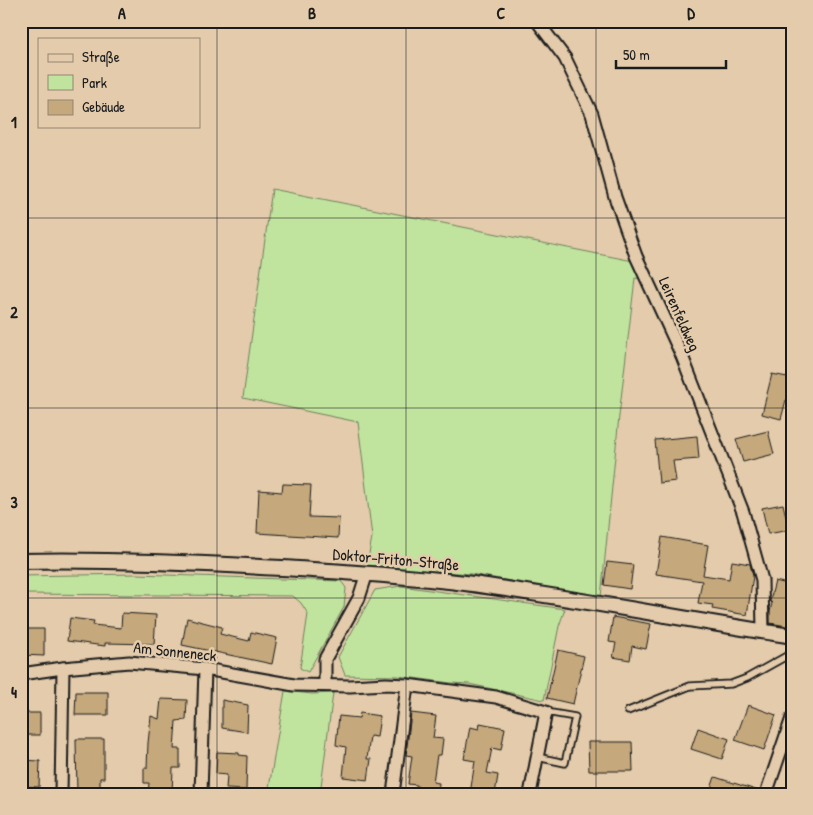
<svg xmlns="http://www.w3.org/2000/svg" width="813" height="815" viewBox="0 0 813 815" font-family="'Patrick Hand',sans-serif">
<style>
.green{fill:#c0e49e;stroke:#6e805d}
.building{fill:#c5a87c;stroke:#1c1c1c}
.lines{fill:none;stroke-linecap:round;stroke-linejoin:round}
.service-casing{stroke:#1c1c1c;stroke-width:9}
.minor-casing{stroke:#1c1c1c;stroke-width:15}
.tertiary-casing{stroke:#1c1c1c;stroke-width:18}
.service{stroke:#e3cbab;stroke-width:5.5}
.minor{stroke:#e3cbab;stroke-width:11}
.tertiary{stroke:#e3cbab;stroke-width:14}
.grid{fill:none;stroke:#1c1c1c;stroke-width:1;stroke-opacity:0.55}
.labels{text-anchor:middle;stroke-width:5;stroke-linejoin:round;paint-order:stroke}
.street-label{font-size:16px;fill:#1c1c1c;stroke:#e3cbab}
.neatline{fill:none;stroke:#1c1c1c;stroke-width:2}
.grid-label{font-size:16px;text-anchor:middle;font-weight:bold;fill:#1c1c1c}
</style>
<rect width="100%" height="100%" fill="#e3cbab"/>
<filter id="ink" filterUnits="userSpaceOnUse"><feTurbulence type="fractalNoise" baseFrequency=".02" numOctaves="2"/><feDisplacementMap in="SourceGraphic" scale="10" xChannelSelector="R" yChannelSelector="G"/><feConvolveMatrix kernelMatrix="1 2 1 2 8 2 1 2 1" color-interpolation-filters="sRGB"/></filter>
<g filter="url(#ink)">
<g class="green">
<path d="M272,189L633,261L642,279L635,278L619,416L601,597L471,574L367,566L372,537L358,422L243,398Z"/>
<path d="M136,574L341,581L346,588L344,607L308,672L300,668L308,614L301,603L293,596L21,594V576Z"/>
<path d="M401,586L565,609L559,626L544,700L469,684L451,683L398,676L345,675L338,657L375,590Z"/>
<path d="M285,691L312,694L333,693L320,794H268Z"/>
</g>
<g class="building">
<path d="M772,374L792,378V401L786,400L781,419L762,414Z"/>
<path d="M768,431L774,454L743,462L736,439Z"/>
<path d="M697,436L699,459L673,461L676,481L659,483L655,440Z"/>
<path d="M283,484L311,485L309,517L339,518L338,538L257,533L259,490L282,492Z"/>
<path d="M783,504L789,530L768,534L762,508Z"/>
<path d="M662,537L708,545L703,575L729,579L732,561L750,564L753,576L747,615L712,609L713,605L698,603L702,581L656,574Z"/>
<path d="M607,562L633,565L630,589L604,585Z"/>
<path d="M775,581L792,585V627L770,623V612L772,603L770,601Z"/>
<path d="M122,613L156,615L154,644L105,643V646L67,641L70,618L94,621L93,625L121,628Z"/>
<path d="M613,617L651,624L646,649L632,646L630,660L613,657L616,643L609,642Z"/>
<path d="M187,618L222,627L220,634L249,641L251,632L277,638L272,664L182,645Z"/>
<path d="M21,629H44V656L21,655Z"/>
<path d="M558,650L584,656L573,704L547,698Z"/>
<path d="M76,692H108V715H75Z"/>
<path d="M161,699L187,700L186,720L176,721L174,749H180V768H173L172,794H148L149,783H144V768H147L148,743L151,716L159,719Z"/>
<path d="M222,700L248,705L247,732L222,728Z"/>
<path d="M748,705L776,715L764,750L735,740Z"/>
<rect x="21" y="713" width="19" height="22"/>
<path d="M360,713L380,716L377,737L370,736L367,759H371L368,780L343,777L346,747L336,745L339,716L359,718Z"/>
<path d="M411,713L436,716L433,738L443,739L441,755H437L433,782L439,783L438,794L416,792L417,785L408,784L412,756L406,755Z"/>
<path d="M480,723L505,728L501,750L492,748L487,773L498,775L495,794H470L475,761L464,759L470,727L479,729Z"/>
<path d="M698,728L729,739L722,759L691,749Z"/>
<path d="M76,739H104V778H100V794H77Z"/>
<path d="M588,742H632L633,771H589Z"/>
<path d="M217,752L239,753V755L247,756L246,790L226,789L227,775L216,774Z"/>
<path d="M21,760L40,761L39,787L21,786Z"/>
<path d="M715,777L759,791V794H709Z"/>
</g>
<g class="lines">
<defs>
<g id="service">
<path d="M628,711L690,686L731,684L747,678L792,653"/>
<path d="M537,757L565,763L575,717L546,712"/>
</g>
<g id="minor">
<path d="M537,21L565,58L592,114L615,197L636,256L682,356L743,512L762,580L763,632"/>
<path d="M21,674L63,668L129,662L205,669L294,685L350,686L386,684L407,685L496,697L546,712L530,794"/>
<path d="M325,685V659L359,598L367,573"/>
<path d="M61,794L63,668"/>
<path d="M201,794L205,669"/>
<path d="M393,794L407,685"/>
<path d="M766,794L792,718"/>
</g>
<path id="tertiary" d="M21,561C108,559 195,563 282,568C343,572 404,575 465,583C574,598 683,619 792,636"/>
</defs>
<use href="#service" class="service-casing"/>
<use href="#minor" class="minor-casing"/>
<use href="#tertiary" class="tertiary-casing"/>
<use href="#service" class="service"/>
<use href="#minor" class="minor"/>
<use href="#tertiary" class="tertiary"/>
</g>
</g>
<path class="grid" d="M217,21V794M406,21V794M596,21V794M21,218H792M21,408H792M21,598H792"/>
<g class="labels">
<g class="street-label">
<text transform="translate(680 314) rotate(66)" y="6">Leirenfeldweg</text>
<text transform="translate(396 559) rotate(5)" y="6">Doktor-Friton-Straße</text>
<text transform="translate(175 651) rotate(6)" y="6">Am Sonneneck</text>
</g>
</g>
<rect width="813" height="815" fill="none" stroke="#e3cbab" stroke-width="55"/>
<rect x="38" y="38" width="162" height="90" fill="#e3cbab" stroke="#938572"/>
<rect x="48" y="54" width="25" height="8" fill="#e3cbab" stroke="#938572"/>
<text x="82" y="62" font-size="15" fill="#1c1c1c">Straße</text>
<rect x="48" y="75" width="25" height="15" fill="#c0e49e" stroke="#938572"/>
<text x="82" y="88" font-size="15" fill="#1c1c1c">Park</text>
<rect x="48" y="100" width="25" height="15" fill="#c5a87c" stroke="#938572"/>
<text x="82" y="112" font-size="15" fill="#1c1c1c">Gebäude</text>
<path d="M616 60v8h110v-8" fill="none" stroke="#1c1c1c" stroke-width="2.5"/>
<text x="623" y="60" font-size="15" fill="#1c1c1c" stroke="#e3cbab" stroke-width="4" paint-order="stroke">50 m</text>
<rect x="28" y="28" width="758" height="760" class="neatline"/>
<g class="grid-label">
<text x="122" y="19">A</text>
<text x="312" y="19">B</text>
<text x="501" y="19">C</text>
<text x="691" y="19">D</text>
<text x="14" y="128">1</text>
<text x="14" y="318">2</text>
<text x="14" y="508">3</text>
<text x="14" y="698">4</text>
</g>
</svg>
